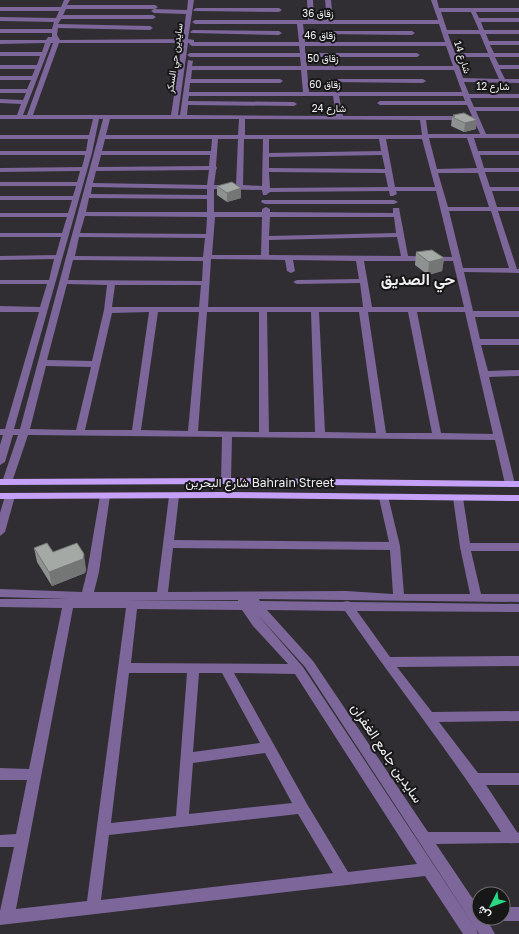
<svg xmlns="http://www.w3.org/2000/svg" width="519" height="934" viewBox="0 0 519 934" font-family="'Golos Text',Vazirmatn,sans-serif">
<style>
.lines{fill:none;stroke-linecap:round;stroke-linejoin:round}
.minor{fill:#7c669a;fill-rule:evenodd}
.major{fill:#c5a0f7;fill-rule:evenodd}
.wall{fill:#8d918f}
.shaded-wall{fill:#737674}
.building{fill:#a4a9a6;stroke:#737674}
.labels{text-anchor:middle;stroke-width:4;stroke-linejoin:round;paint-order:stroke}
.far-street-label{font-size:10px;fill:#efeef0;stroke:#171718}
.street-label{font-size:12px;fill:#efeef0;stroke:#171718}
.near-street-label{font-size:14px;fill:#efeef0;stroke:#171718}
.district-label{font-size:16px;font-weight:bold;fill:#efeef0;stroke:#171718}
</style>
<rect width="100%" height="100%" fill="#302e32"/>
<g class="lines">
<g class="minor">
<path d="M64,0H70L67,5H155L158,7L155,9H66L63,15H153L156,17L153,19H61L58,24L150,26L153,28L150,30L58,28L57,35L60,40L183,39L186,14L154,13L151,11L154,9L187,10L188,0H194L188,39L194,40V42H299L297,24H195L192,22L195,20H308L307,0H313L314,20H327L325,0H331L333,20H438L431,0H437L439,8H519V12H476L479,18H519V22H481L484,30H519V34H486L489,41H519V45H490L494,53H519V57H495L499,65H519V69H500L505,79H519V83L464,82L469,94H519V98H470L474,107H519V111H476L486,134H519V138H474L478,151H519V155H480L484,168H519V172H485L490,187H519V191H492L497,207H519V211H498L517,269H519V273L464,272L473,311H519V317H475L480,339H519V345H481L488,371L519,370V376L489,377L515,484L514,486L510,487L505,484L495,440L232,437L231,481L226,484L221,481L222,437L28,435L12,482L7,485L3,484L2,482L18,435H13L5,462L0,465V445L3,435H0V429H5L39,312H0V306L40,307L47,284H0V280H49L54,259L0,260V256L56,255L61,237H0V233H62L67,217H0V213H68L72,200H0V196H73L76,186H0V182H77L80,171L0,172V168L82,167L85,155H0V151H86L88,139H0V135H89L93,119H0V115H17L21,104L0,103V99L23,100L26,93H0V89H27L31,80H0V76H32L35,69H0V65H37L40,56H0V52H42L45,43L0,44V40H46L48,37H52V33H0V29H52L54,22L0,21V17L56,18L59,11H0V7H61ZM441,12H471L479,30H447ZM303,24H439L445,42H305ZM448,34H480L488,53H455ZM51,43H53L27,115H23ZM59,43H182L171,115H33ZM188,43H190L189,44L192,46H299L300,53H190L187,55L190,57H300L301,66H192L193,61L188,60L180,115H178ZM305,46H446L453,66H307L306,57H417L420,55L417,53H305ZM456,57H489L499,79L463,78ZM192,70H301L303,92H189L190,83H280L283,81L280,79H191ZM307,70H454L462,92H309ZM189,96H333L336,116L187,115L188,105L294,106L297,104L294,102L188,101ZM339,96H463L465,101H380L377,103L380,105H467L472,116H343ZM99,119H103L20,429H14L92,153ZM110,119H239L238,135H106ZM245,119L420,120L422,135H245ZM426,120H474L480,134H428ZM429,138H467L477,168L437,169ZM105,139H212L211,151H102ZM218,139H238L236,185H214L216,170L217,168L216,166ZM244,139H263L262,186L243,185ZM269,139H379L381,151L269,153ZM386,139H422L435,187H395ZM101,155H210L209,166L98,167ZM382,155L385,169L269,168V157ZM209,170L207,185L93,183L96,171ZM269,172L385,173L388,187L270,188ZM438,173H478L489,207H448ZM92,187L207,189V195L91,194ZM214,189L262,190L263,195H266L270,192L389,191L390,196H393L397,194L396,191H436L452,257L408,256L399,208H393V213L270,212V209L266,207L262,209V212H214ZM89,198L207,199V212H86ZM449,211H491L509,268H463ZM85,216L207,217L206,234L80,233ZM215,217H262L261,255H212ZM270,217H394L396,233L269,236ZM79,237L205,238L203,257L75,256ZM397,237L401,256L269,255V240ZM211,259L285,260L287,271L291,273L295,271L293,260L356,261L359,279L297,280L293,282L297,284L360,283L363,307H208ZM73,260L203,261L202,281L68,280ZM364,261H453L464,307H372ZM67,284L107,285L104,310L92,361L47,360ZM115,285H201L199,307H112ZM149,312L132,430H85L112,313ZM158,312H199L188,431L141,430ZM207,312H259V432L198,431ZM267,312H311L315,432H269ZM319,312H359L376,433L325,432ZM368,312H408L432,433H386ZM417,312H465L493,434L441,433ZM46,366L91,367L76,430L30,429Z"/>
<path d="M196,8H279L282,10L279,12L194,11L193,10Z"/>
<path d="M193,30L279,31L282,33L279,35L191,33L190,32Z"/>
<path d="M323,31H412L415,33L412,35L321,34L320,33Z"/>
<path d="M330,79H423L426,81L423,83L328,82L327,81Z"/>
<path d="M262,200H394L398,202L394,204H265L261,202Z"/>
<path d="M10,493L15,496L5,532L0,536V513L5,496Z"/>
<path d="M105,493L110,496L99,572L94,592H157L169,496L174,493L179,496L174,540L389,542L379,498L380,496H388L400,546L404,594H470L460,547L453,498L454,496H462L463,498L470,543H519V551H471L481,594H519V602L259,599L260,601L343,602L347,601L351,602L519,604V612L357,611L390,657L519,656V666L397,667L432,712L519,711V721L439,722L478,773H519V785H486L517,832L519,833V843L436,844L479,908V918H486L495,934H479L476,929L478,934H463L425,876L0,925V911L14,847H0V835L16,834L27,780H0V768L29,769L62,608L0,607V599H68L0,597V589L82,592L87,572L100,496ZM173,548L390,550L393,594L346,591L168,592ZM122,600H238V601ZM73,608H126L87,901L16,909ZM137,609L242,610L253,626L288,664L131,663ZM267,610L345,611C396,685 453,756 501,832H428L313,661ZM257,614L305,667L476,929L303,667ZM129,673H187L176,816L111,823ZM199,673H222L260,743L193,752ZM234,673L295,674L417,864L348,872L307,804ZM265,753L292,803L189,814L193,763ZM298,814L333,873L101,900L109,835Z"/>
<path d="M503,907H519V921H503L498,919L503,918Z"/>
</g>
<g class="major">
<path d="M226,478L519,481V487L226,484L0,485V479Z"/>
<path d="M224,492L519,495V501L224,498L0,499V493Z"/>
</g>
</g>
<g class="wall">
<path d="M453,115L476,129L464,132L451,126L452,117H453Z"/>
<path d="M217,186L241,198L227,202L217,195Z"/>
<path d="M416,252L444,258L442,271L428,275L415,265Z"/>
<path d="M34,548L53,552L86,569L85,573L52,586L37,562Z"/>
</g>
<g class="shaded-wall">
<path d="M477,120L476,129L464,132L465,123Z"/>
<path d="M241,188V198L227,202V193Z"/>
<path d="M444,258L442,271L428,275L429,262Z"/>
<path d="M84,554L86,569L85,573L52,586L49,572Z"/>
</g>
<g class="building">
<path d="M464,113L477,120L465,123L452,117L455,116L453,115Z"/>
<path d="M232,182L241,188L227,193L217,186Z"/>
<path d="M432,250L444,258L429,262L416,252Z"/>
<path d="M47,543L53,552L77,543L84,554L83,559L49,572L34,548Z"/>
</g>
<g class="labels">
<g class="far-street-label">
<text x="318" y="17">زقاق 36</text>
<text x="320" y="39">زقاق 46</text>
<text transform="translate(463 57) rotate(72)" y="4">شارع 14</text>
<text transform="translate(174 58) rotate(-82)" y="4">سايدين حي السكر</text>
<text x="323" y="62">زقاق 50</text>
<text x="325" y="88">زقاق 60</text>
<text x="493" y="90">شارع 12</text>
<text x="329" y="112">شارع 24</text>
</g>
<g class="street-label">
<text x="260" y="487">شارع البحرين Bahrain Street</text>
</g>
<g class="near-street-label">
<text transform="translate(387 753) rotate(56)" y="5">سايدين جامع الغفران</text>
</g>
<g class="district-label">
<text x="418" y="285">حي الصديق</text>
</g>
</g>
<g transform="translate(491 906) rotate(228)"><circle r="19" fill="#171718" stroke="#6d6d6e"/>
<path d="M0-3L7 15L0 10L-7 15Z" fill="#2ad884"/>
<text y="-6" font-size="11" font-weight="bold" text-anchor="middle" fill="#efeef0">ش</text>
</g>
</svg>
